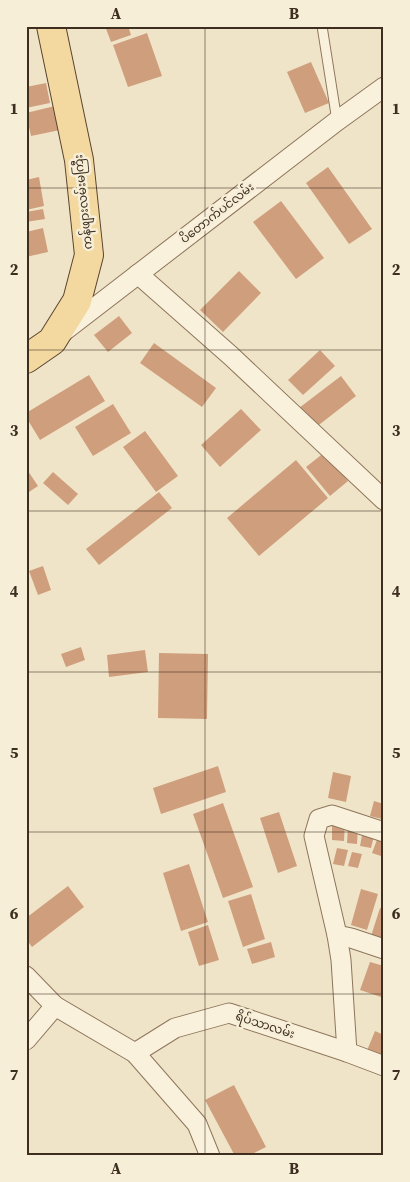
<svg xmlns="http://www.w3.org/2000/svg" width="410" height="1182" viewBox="0 0 410 1182" font-family="'Source Serif 4','Noto Sans Myanmar',serif">
<style>
.building{fill:#cf9f7d}
.lines{fill:none;stroke-linecap:round;stroke-linejoin:round}
.lane-casing{stroke:#8d765c;stroke-width:11}
.street-casing{stroke:#8d765c;stroke-width:21}
.primary-casing{stroke:#5b4430;stroke-width:30}
.lane{stroke:#faf1dc;stroke-width:9}
.street{stroke:#faf1dc;stroke-width:19}
.primary{stroke:#f3d9a0;stroke-width:28}
.grid{fill:none;stroke:#3d2e20;stroke-width:1;stroke-opacity:0.55}
.labels{text-anchor:middle;stroke-width:5;stroke-linejoin:round;paint-order:stroke}
.street-label{font-size:12px;fill:#3d2e20;stroke:#f7eed8}
.neatline{fill:none;stroke:#3d2e20;stroke-width:2}
.grid-label{font-size:16px;text-anchor:middle;font-weight:bold;fill:#3d2e20}
</style>
<rect width="100%" height="100%" fill="#f0e4c8"/>
<g class="building">
<path d="M105,26H128L131,35L111,42Z"/>
<path d="M147,33L162,76L128,87L113,45Z"/>
<path d="M311,62L329,103L305,113L287,72Z"/>
<path d="M46,83L50,103L26,108V87Z"/>
<path d="M59,105L65,129L31,136L26,113Z"/>
<path d="M328,167L372,229L349,244L306,183Z"/>
<path d="M39,177L44,206L26,210V180Z"/>
<path d="M281,201L324,258L296,279L253,222Z"/>
<path d="M43,209L45,219L26,222V212Z"/>
<path d="M43,228L48,252L26,257V232Z"/>
<path d="M239,271L261,293L223,332L200,310Z"/>
<path d="M119,316L132,333L108,352L94,335Z"/>
<path d="M154,343L216,388L202,407L140,363Z"/>
<path d="M320,350L335,366L303,395L288,380Z"/>
<path d="M89,375L105,401L40,440L26,417V413Z"/>
<path d="M341,376L356,396L315,428L299,408Z"/>
<path d="M113,404L131,433L93,456L75,427Z"/>
<path d="M241,409L261,430L220,467L201,445Z"/>
<path d="M145,431L178,476L156,492L123,447Z"/>
<path d="M325,452L348,481L330,496L306,467Z"/>
<path d="M296,460L328,498L259,556L227,518Z"/>
<path d="M26,468L38,486L26,494Z"/>
<path d="M53,472L78,494L68,505L43,483Z"/>
<path d="M159,492L172,508L99,565L86,549Z"/>
<path d="M43,566L51,590L38,595L29,571Z"/>
<path d="M81,647L85,660L66,667L61,654Z"/>
<path d="M145,650L148,672L109,677L107,655Z"/>
<path d="M159,653L208,654L207,719L158,718Z"/>
<path d="M218,766L226,792L161,814L153,788Z"/>
<path d="M333,772L351,776L346,802L328,798Z"/>
<path d="M374,801L384,804L382,819L370,816Z"/>
<path d="M223,803L253,887L223,898L193,814Z"/>
<path d="M279,812L297,866L278,873L260,818Z"/>
<path d="M332,822H345L344,841L332,840Z"/>
<path d="M348,827H358L357,844L347,843Z"/>
<path d="M363,830L375,832L371,848L360,846Z"/>
<path d="M378,837L384,839V857L372,853Z"/>
<path d="M337,848L348,850L344,866L333,864Z"/>
<path d="M352,852L362,854L358,868L348,866Z"/>
<path d="M189,864L208,922L181,931L163,873Z"/>
<path d="M68,886L84,907L32,947L26,939V918Z"/>
<path d="M361,889L378,894L367,930L351,925Z"/>
<path d="M251,894L265,939L243,947L228,901Z"/>
<path d="M380,908L384,909V940L371,936Z"/>
<path d="M208,925L219,960L199,966L188,932Z"/>
<path d="M271,942L275,957L252,964L247,949Z"/>
<path d="M370,962L384,966V998L360,990Z"/>
<path d="M375,1031L384,1035V1060L366,1053Z"/>
<path d="M234,1085L266,1147L248,1156H235L205,1100Z"/>
</g>
<g class="lines">
<defs>
<path id="lane" d="M322,26L337,121"/>
<g id="street">
<path d="M138,274L231,356L384,500"/>
<path d="M63,332L337,121L384,87"/>
<path d="M337,935L351,938L384,949"/>
<path d="M26,976L55,1006L135,1053L175,1028L229,1013L347,1052L384,1066"/>
<path d="M26,1040L55,1006"/>
<path d="M347,1052L341,960L337,935L314,836L319,819L332,815L384,832"/>
<path d="M135,1053L197,1124L210,1156"/>
</g>
<path id="primary" d="M26,359L52,341L77,301L89,255L79,160L51,26"/>
</defs>
<use href="#lane" class="lane-casing"/>
<use href="#street" class="street-casing"/>
<use href="#primary" class="primary-casing"/>
<use href="#lane" class="lane"/>
<use href="#street" class="street"/>
<use href="#primary" class="primary"/>
</g>
<path class="grid" d="M205,26V1156M26,188H384M26,350H384M26,511H384M26,672H384M26,832H384M26,994H384"/>
<g class="labels">
<g class="street-label">
<text transform="translate(83 202) rotate(-96)" y="4">ကန်ဖျားလမ်းမကြီး</text>
<text transform="translate(217 213) rotate(-38)" y="4">ပိတောက်ပင်လမ်း</text>
<text transform="translate(265 1025) rotate(18)" y="4">ရိပ်သာလမ်း</text>
</g>
</g>
<rect width="410" height="1182" fill="none" stroke="#f7eed8" stroke-width="55"/>
<rect x="28" y="28" width="354" height="1126" class="neatline"/>
<g class="grid-label">
<text x="116" y="19">A</text>
<text x="294" y="19">B</text>
<text x="14" y="114">1</text>
<text x="396" y="114">1</text>
<text x="14" y="275">2</text>
<text x="396" y="275">2</text>
<text x="14" y="436">3</text>
<text x="396" y="436">3</text>
<text x="14" y="597">4</text>
<text x="396" y="597">4</text>
<text x="14" y="758">5</text>
<text x="396" y="758">5</text>
<text x="14" y="919">6</text>
<text x="396" y="919">6</text>
<text x="14" y="1080">7</text>
<text x="396" y="1080">7</text>
<text x="116" y="1174">A</text>
<text x="294" y="1174">B</text>
</g>
</svg>
